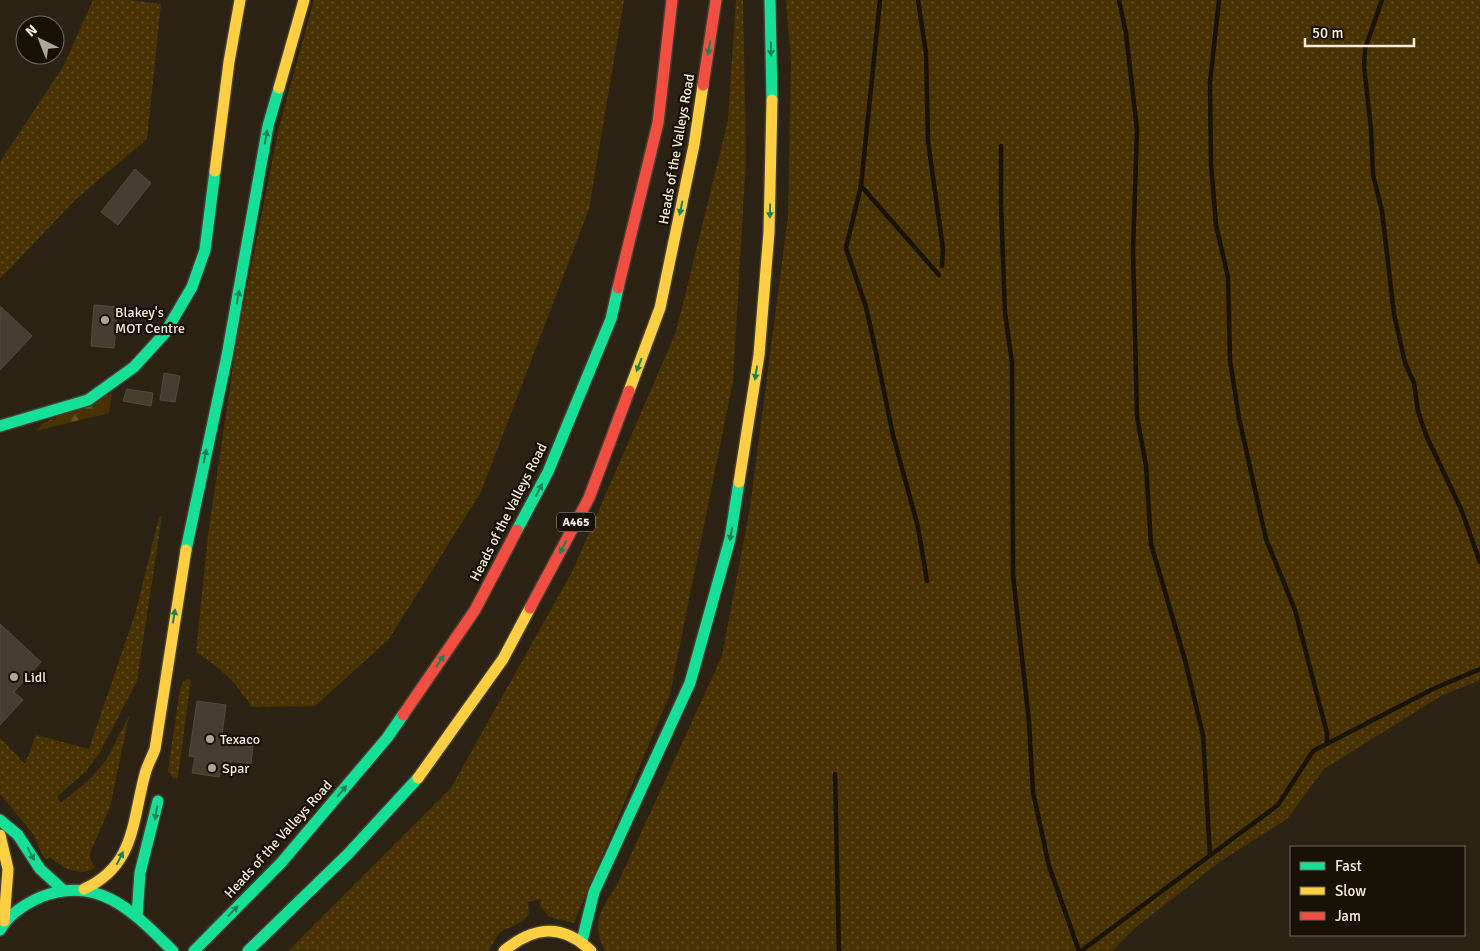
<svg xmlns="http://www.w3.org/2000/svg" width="1480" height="951" viewBox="0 0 1480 951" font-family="Signika,sans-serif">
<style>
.grass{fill:url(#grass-dots)}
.forest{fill:url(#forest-firs)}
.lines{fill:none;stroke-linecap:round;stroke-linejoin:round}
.stream{stroke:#1a1307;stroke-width:4.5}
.building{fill:#453e31;stroke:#524b3e}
.fast-casing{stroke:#473e32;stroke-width:14}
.slow-casing{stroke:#473e32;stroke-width:14}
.jam-casing{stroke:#473e32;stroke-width:14}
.fast{stroke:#16e098;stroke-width:11}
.slow{stroke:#ffcf43;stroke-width:11}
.jam{stroke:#f24e42;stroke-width:11}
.oneway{fill:#178356}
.poi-dot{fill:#b0a696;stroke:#181106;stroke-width:2}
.labels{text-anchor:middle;stroke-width:4.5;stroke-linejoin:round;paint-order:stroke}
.shield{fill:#181106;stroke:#b4aa9c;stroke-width:1}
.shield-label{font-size:12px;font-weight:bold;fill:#f7ecdc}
.street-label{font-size:14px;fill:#f7ecdc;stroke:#181106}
.poi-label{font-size:14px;fill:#f7ecdc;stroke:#181106;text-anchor:start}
</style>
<defs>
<pattern id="grass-dots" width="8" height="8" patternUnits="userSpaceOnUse" patternTransform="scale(1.25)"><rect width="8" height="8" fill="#493304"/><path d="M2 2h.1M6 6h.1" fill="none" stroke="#645128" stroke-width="1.8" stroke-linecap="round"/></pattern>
<pattern id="forest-firs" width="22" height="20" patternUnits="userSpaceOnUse" patternTransform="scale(1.25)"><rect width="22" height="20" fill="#493304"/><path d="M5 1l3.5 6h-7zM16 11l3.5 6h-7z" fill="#645128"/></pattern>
</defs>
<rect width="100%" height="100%" fill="#2c2314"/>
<g class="grass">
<path d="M93,0H130L161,4L147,139L75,200L0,279V162L63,67Z"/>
<path d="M314,0H624L589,209L481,492L389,639L315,706L252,707C234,680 223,670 196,652L208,535L238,333L279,127Z"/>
<path d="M736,0H743L746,158L733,381L670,694L574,923L549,917L540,906L541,899L528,902L529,914L523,921L500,932L488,951H288L451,788L573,570L676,332L728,120Z"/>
<path d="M786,0H1480V680L1441,696L1324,769L1287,819L1221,861L1135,928L1112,951H605C590,922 602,908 618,883L722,656L750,507L788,217L791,62Z"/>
<path d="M162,516L137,681L100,752L86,771L57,797L61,803L91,778L107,759L129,716L110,807L90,853V859L95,868C80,877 61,868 50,857L45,860L33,834L0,794V738L25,764L36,735L89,749L136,611L159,517Z"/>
<path d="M188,679L191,680L178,777L174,779L168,771L180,689L183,682Z"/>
</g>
<path class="forest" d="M112,393L109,413L36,431L43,423Z"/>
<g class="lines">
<g class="stream">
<path d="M880,0L861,186L846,248L866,307L874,343L893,435L918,527L927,581"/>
<path d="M918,0L926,53L928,141L943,249L942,266"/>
<path d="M1119,0L1126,33L1137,130L1133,250L1137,417L1146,465L1151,544L1185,660L1203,735L1210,855"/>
<path d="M1219,0L1210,82L1211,164L1216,225L1228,277L1230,360L1239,418L1266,539L1295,610L1327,733V743"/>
<path d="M1382,0L1365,49L1364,66L1371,129L1373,175L1382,211L1394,314L1405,363L1414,383L1418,411L1426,435L1461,509L1480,562"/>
<path d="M1001,146V205L1005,313L1012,363L1013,575L1029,722L1033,792L1049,866L1079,951"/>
<path d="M861,186L939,275"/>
<path d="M835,774L839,951"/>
<path d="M1081,951L1278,805L1313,751L1435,688L1480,669"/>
</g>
</g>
<g class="building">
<path d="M135,169L151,183L118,225L101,212Z"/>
<path d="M94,305L118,307L114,348L91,346Z"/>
<path d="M0,306L32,336L0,370Z"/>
<path d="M164,373L180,376L175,402L160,400Z"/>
<path d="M127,389L153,393L151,406L123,401Z"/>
<path d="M0,624L41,662L14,692L23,700L0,725Z"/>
<path d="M197,701L226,705L221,741L253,745L251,764L231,761L229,775L220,774L219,777L192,773L195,757L189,756Z"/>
</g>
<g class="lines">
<defs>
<g id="fast">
<path d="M770,0L772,100"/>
<path d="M0,426L88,400L134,367L165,333L192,287L205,250L215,171"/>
<path d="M517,530L548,472L611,319L618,288"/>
<path d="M186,550L227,356L268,126L279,88"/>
<path d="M0,820L18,835L40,869L61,888"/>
<path d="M137,916L140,873L158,801"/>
<path d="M0,930C9,914 25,904 41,897C100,874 134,913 173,951"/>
<path d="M582,941L594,892L690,683L730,539L739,482"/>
<path d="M194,951L281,863L387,738L403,715"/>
<path d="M248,951L348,854L418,778"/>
</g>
<g id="slow">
<path d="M279,88L304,0"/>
<path d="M215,171L229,62L240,0"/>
<path d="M629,391L660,308L694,145L703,85"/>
<path d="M739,482L759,355L769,232L772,100"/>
<path d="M418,778L503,659L530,608"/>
<path d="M0,835L8,869L4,921"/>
<path d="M84,889C135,866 132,822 145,774C147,766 152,757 155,749L186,550"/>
<path d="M504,951C534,926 562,923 591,951"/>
</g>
<g id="jam">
<path d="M703,85L716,0"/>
<path d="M618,288L658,123L672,0"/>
<path d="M530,608L589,498L629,391"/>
<path d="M403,715L475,610L517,530"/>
</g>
</defs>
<use href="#fast" class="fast-casing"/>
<use href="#slow" class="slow-casing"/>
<use href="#jam" class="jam-casing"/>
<use href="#fast" class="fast"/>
<use href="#slow" class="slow"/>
<use href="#jam" class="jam"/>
</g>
<defs><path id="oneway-solid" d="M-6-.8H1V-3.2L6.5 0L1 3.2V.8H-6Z" transform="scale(1.25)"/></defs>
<g class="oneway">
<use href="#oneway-solid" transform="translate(709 48) rotate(99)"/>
<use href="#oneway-solid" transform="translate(771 49) rotate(89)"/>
<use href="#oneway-solid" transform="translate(266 137) rotate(-80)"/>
<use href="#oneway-solid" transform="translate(681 208) rotate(102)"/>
<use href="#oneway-solid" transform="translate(770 211) rotate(91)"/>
<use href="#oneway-solid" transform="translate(238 297) rotate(-80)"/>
<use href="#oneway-solid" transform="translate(639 365) rotate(111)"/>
<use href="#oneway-solid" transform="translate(756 373) rotate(99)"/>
<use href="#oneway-solid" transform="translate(205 456) rotate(-78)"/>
<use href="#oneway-solid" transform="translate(539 490) rotate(-62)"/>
<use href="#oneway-solid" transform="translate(731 534) rotate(100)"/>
<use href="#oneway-solid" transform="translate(563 547) rotate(118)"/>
<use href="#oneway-solid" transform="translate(174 616) rotate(-81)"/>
<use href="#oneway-solid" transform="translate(440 661) rotate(-55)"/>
<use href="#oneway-solid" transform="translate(342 791) rotate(-50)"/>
<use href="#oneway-solid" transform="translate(156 813) rotate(101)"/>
<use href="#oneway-solid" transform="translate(31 854) rotate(62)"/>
<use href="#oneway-solid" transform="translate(120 858) rotate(-63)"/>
<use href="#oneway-solid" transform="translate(233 911) rotate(-46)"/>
</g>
<g class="poi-dot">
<circle cx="105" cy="320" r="5"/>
<circle cx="14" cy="677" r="5"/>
<circle cx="210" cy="739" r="5"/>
<circle cx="212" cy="768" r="5"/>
</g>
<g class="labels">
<rect class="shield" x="557" y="512.5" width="38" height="19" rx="4"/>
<g class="shield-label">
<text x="576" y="526">A465</text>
</g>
<g class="street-label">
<text transform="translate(676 149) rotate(-80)" y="5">Heads of the Valleys Road</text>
<text transform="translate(508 512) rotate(-63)" y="5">Heads of the Valleys Road</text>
<text transform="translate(278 839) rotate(-48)" y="5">Heads of the Valleys Road</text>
</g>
<g class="poi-label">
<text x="115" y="317">Blakey's<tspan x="115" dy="16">MOT Centre</tspan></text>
<text x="24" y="682">Lidl</text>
<text x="220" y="744">Texaco</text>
<text x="222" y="773">Spar</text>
</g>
</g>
<rect x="1290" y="846" width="175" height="90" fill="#181106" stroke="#71695c"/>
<rect x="1300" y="862" width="25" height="8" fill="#16e098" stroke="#71695c"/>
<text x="1335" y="871" font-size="15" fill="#f7ecdc">Fast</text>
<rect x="1300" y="887" width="25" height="8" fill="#ffcf43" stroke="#71695c"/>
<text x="1335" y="896" font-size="15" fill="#f7ecdc">Slow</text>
<rect x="1300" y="912" width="25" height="8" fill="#f24e42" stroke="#71695c"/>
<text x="1335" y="921" font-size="15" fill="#f7ecdc">Jam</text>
<g transform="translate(40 40) rotate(317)"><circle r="24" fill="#181106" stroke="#71695c"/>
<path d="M0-4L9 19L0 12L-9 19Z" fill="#b0a696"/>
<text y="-8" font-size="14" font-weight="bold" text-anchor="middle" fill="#f7ecdc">N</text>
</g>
<path d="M1305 38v8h109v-8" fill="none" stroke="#f7ecdc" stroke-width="2.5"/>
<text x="1312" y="38" font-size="15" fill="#f7ecdc" stroke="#181106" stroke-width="4" paint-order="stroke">50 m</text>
</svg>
